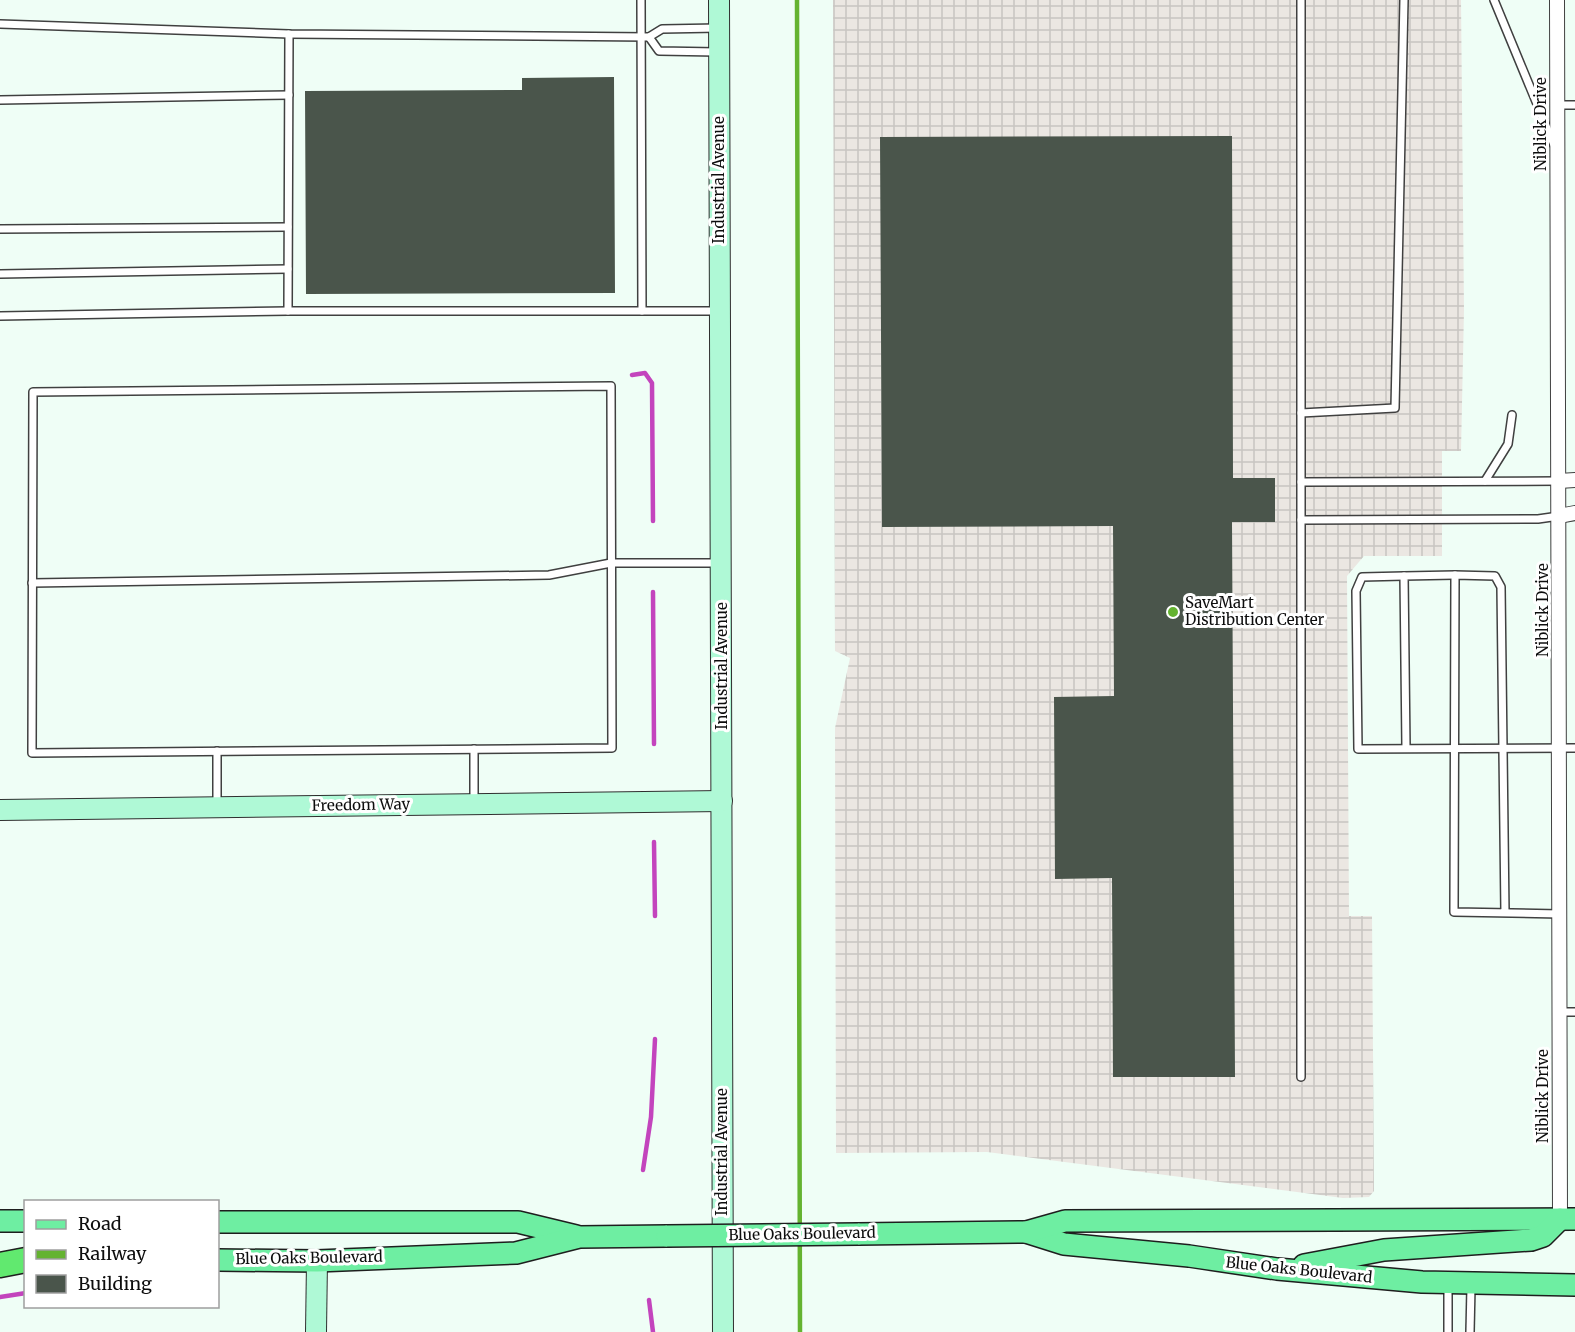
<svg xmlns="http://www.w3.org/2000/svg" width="1575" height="1332" viewBox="0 0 1575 1332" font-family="Merriweather,serif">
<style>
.industrial{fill:url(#industrial-grid)}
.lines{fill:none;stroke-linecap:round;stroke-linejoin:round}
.stream{stroke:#c344bd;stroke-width:4.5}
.building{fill:#4a554b}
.lane-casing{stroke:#404040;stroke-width:10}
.street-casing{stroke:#404040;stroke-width:16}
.secondary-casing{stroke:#2f2f2f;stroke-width:22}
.primary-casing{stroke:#1e1e1e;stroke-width:24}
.highway-casing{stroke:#1e1e1e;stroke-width:27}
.lane{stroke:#fff;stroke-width:7}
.street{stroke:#fff;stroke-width:14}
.secondary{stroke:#aff9d6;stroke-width:20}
.primary{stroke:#6eeea2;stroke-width:21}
.highway{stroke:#61e96f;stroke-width:24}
.rail{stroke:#64b330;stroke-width:4.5}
.primary-bridge-casing{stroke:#1e1e1e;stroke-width:24;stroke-linecap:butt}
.primary-bridge{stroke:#6eeea2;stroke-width:21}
.poi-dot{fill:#64b330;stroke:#fff;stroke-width:2}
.labels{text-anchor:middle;stroke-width:6;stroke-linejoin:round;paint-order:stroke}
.street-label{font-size:15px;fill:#0d0d0d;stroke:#fff}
.poi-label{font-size:15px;fill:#0d0d0d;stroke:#fff;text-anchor:start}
</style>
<defs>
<pattern id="industrial-grid" width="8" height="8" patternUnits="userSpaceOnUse" patternTransform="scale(1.5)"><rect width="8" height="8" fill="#ebe7e2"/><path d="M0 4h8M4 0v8" fill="none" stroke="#c8c5c1"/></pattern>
</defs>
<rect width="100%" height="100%" fill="#effef6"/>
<path class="industrial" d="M833,0H1461L1464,310L1461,451H1442V556H1364L1347,576L1349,916H1372L1374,1191L1369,1197L1343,1198L987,1152L836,1153L835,728L850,658L835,651Z"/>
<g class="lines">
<g class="stream">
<path d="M632,375L645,373L652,383L653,521"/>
<path d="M653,592L654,744"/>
<path d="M654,842L655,916"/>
<path d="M643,1170L651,1117L655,1039"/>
<path d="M0,1297L26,1293"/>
<path d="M649,1300L653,1332"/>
</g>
</g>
<g class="building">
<path d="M614,77L615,293L306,294L305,91L522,90V78Z"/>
<path d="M1232,136L1233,478H1275V522H1232L1235,1077H1113L1112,878L1055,879L1054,697L1114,696L1113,526L882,527L880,137Z"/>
</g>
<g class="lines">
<defs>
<g id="lane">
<path d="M641,0L642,311"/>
<path d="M1301,0V1077"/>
<path d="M1494,0L1554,145"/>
<path d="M0,24L289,34L649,37L662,29L718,28"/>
<path d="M649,37L659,51L717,52"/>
<path d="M0,100L289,95"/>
<path d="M1558,105H1575"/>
<path d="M0,229L288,227"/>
<path d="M0,274L288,269"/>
<path d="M288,311L289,34"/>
<path d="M0,316L288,311H717"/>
<path d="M611,386L612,748L32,753L33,392Z"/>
<path d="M1301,413L1395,408L1404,0"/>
<path d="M1485,481L1508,444L1512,415"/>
<path d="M1301,482L1559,481"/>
<path d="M1301,520L1538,519L1559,516"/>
<path d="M1404,576L1362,577L1356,591L1358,749L1575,748"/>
<path d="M32,583L549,575L611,563H718"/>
<path d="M1406,748L1404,576L1455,575"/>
<path d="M474,749V803"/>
<path d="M217,751V806"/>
<path d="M1505,913L1501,587L1495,576L1455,575L1454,912L1560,914"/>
<path d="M1560,1012H1575"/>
<path d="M1448,1332V1286"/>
<path d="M1470,1332L1471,1287"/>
</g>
<g id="street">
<path d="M1557,0L1560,1219"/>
<path d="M1559,481L1575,480"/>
<path d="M1559,516L1575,513"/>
</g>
<g id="secondary">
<path d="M719,0L723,1332"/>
<path d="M0,810L722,801"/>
<path d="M316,1332L317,1261"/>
</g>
<g id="primary">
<path d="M0,1221H26"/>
<path d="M218,1222H518L576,1236"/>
<path d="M1026,1232L1064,1244L1189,1256L1277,1269L1422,1282L1575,1285"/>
<path d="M858,1234L1026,1232L1065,1221L1575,1219"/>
<path d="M218,1260L317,1261L516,1253L579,1237L667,1236"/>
<path d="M1304,1265L1384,1250L1531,1240L1543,1236L1560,1219"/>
</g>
<path id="highway" d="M0,1265L26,1260"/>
</defs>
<use href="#lane" class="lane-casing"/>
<use href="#street" class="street-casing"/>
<use href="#secondary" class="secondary-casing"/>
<use href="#primary" class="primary-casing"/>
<use href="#highway" class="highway-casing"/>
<use href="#lane" class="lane"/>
<use href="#street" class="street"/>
<use href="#secondary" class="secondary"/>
<use href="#primary" class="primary"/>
<use href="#highway" class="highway"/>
<path class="rail" d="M797,0L800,1332"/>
<defs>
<path id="primary-bridge" d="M667,1236L858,1234"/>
</defs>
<use href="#primary-bridge" class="primary-bridge-casing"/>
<use href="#primary-bridge" class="primary-bridge"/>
</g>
<circle class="poi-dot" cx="1173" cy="612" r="6"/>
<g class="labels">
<g class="street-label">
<text transform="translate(1541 124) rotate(-90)" y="5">Niblick Drive</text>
<text transform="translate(719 180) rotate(-90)" y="5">Industrial Avenue</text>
<text transform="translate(1543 610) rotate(-90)" y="5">Niblick Drive</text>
<text transform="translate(722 666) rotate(-90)" y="5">Industrial Avenue</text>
<text transform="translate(361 805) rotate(-1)" y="5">Freedom Way</text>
<text transform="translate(1543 1096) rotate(-90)" y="5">Niblick Drive</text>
<text transform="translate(722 1152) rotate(-90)" y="5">Industrial Avenue</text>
<text transform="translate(802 1234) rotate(-1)" y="5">Blue Oaks Boulevard</text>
<text transform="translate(309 1258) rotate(-1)" y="5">Blue Oaks Boulevard</text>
<text transform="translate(1299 1270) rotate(6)" y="5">Blue Oaks Boulevard</text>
</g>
<g class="poi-label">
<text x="1185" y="608">SaveMart<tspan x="1185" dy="17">Distribution Center</tspan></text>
</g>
</g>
<rect x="24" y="1200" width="195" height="108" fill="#ffffff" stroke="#9e9e9e" stroke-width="1.5"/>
<rect x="36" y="1220" width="30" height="9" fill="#6eeea2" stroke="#9e9e9e" stroke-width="1.5"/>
<text x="78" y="1230" font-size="18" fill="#0d0d0d">Road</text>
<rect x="36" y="1250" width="30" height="9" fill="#64b330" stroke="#9e9e9e" stroke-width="1.5"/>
<text x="78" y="1260" font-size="18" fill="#0d0d0d">Railway</text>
<rect x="36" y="1275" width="30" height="18" fill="#4a554b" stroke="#9e9e9e" stroke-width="1.5"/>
<text x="78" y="1290" font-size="18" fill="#0d0d0d">Building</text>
</svg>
